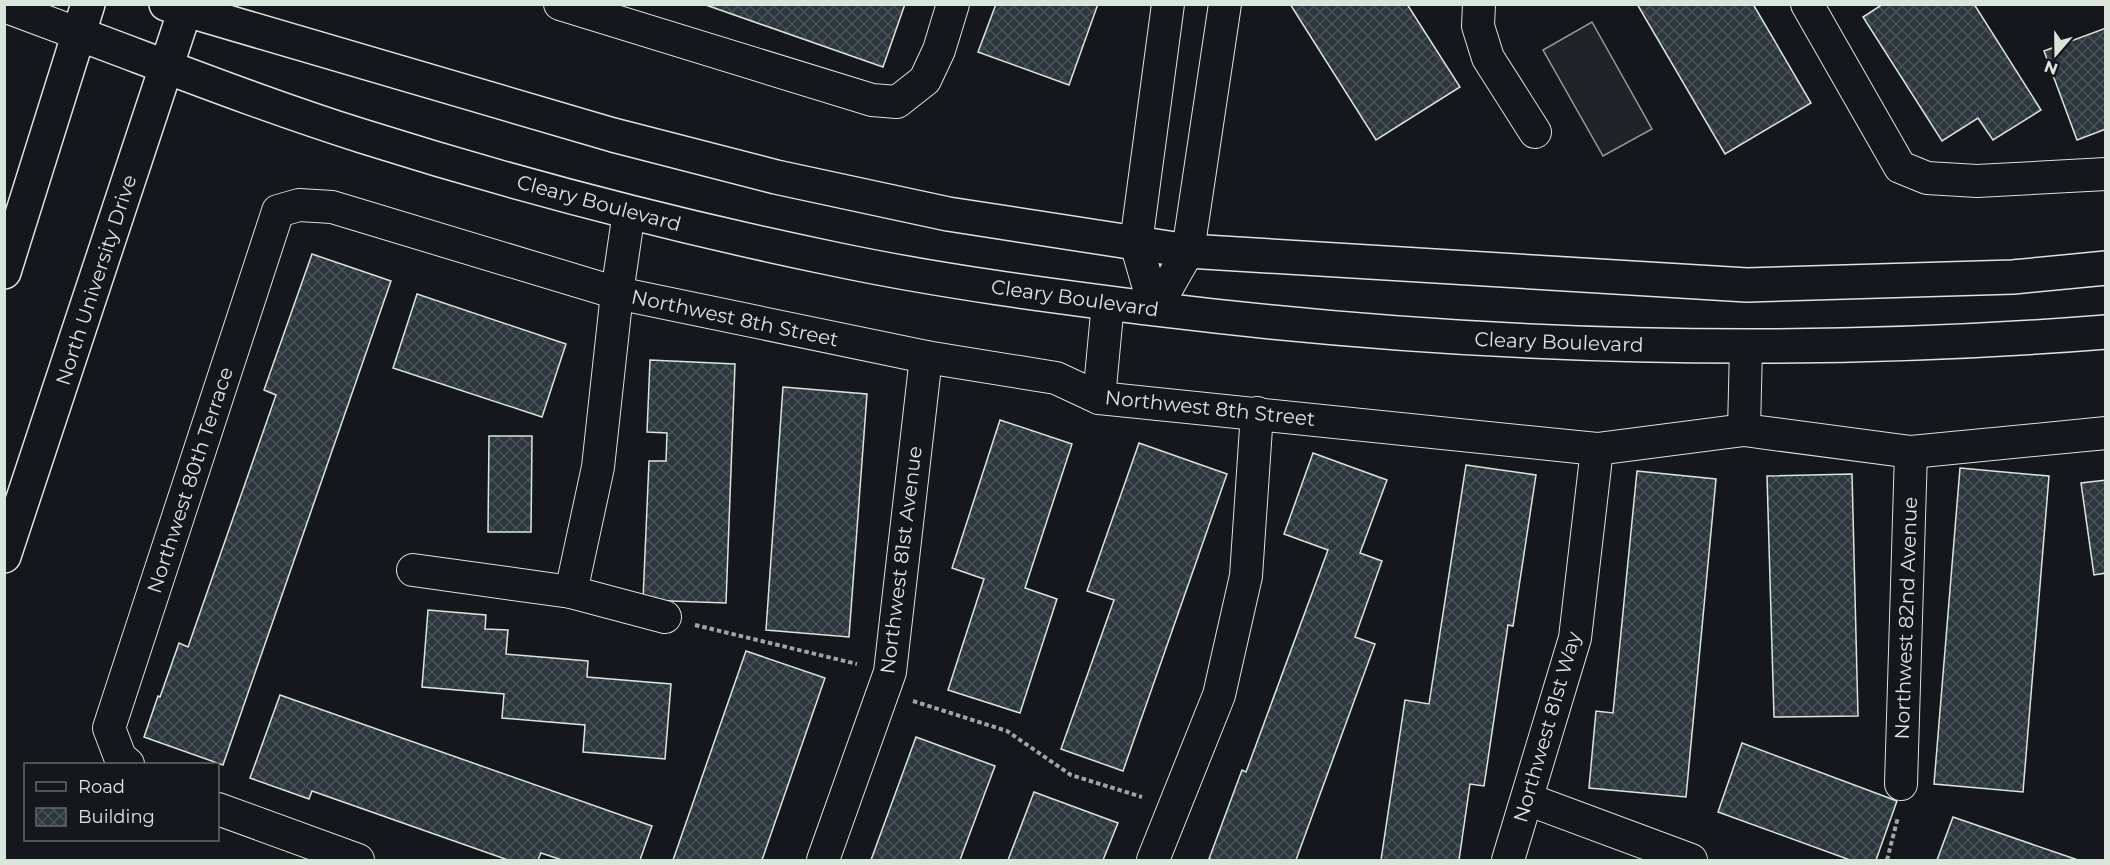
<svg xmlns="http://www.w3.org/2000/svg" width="2110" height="865" viewBox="0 0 2110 865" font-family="Montserrat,sans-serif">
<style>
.grass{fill:#202428;stroke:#939e99;stroke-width:1.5}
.building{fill:url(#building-cross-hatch);stroke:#d8e6dc;stroke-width:1.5}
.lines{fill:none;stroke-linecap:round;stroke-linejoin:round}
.minor-casing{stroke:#d8e6dc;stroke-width:34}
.tertiary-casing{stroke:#d8e6dc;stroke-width:36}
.primary-casing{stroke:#d8e6dc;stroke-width:36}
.path{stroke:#9da8a2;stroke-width:4;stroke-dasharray:4.5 3;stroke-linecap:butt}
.minor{stroke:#14181c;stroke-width:32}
.tertiary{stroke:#14181c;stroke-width:33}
.primary{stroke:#14181c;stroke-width:33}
.labels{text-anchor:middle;stroke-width:4.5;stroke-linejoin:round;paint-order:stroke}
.street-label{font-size:20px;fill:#d8e6dc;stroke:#14181c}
</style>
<defs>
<pattern id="building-cross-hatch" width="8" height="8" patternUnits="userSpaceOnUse" patternTransform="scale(1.5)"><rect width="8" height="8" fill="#2c363c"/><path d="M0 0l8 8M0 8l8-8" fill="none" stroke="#4a5358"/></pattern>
</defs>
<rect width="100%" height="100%" fill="#14181c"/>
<path class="grass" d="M1592,22L1652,129L1603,156L1543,50Z"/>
<g class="building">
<path d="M703,4H905L883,67Z"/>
<path d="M996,4H1098L1069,85L978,52Z"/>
<path d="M1290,4H1407L1460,87L1376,140Z"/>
<path d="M1637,4H1753L1811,103L1725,154Z"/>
<path d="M1883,4H1974L2041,110L1993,140L1978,118L1942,141L1863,17Z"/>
<path d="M2106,28V129L2077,140L2044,51Z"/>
<path d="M312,254L391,281L223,765L144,737L158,696L160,697L179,643L188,647L276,395L264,390Z"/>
<path d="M417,294L566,344L542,417L393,368Z"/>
<path d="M650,360L735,364L726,603L643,600L649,461H666L667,433L647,432Z"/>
<path d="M783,387L867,394L849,637L766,630Z"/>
<path d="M1000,420L1072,444L1025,588L1057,599L1020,713L948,690L984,579L952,568Z"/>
<path d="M489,436H532L531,532H488Z"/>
<path d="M1139,443L1227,474L1123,771L1061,749L1114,600L1087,591Z"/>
<path d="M1313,453L1387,480L1360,553L1382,561L1355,637L1375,644L1296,860H1214L1209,859L1242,770L1246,772L1328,550L1284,534Z"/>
<path d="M1466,465L1536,475L1513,626L1508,625L1484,786L1470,784L1459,860H1381L1405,700L1429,704Z"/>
<path d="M1960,468L2049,476L2023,792L1934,784Z"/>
<path d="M1637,471L1716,479L1686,797L1589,788L1596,711L1613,713Z"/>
<path d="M1852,474L1858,716L1774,717L1767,476Z"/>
<path d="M2106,480V573L2094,575L2081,483Z"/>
<path d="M428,610L486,615L485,629L508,630L506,654L588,661L587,677L671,684L665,759L583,752L585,725L502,718L504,694L422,687Z"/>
<path d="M746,651L825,678L762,860H673Z"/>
<path d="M280,695L652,826L640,860H562L541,853L538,860H508L312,791L309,799L250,778Z"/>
<path d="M916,737L995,766L960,860H871Z"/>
<path d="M1742,743L1897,801L1876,860H1850L1718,812Z"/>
<path d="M1034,792L1118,823L1103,860H1008Z"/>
<path d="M1953,817L2078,860H1937Z"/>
</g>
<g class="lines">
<defs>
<g id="minor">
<path d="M560,4L872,100L897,102L925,80L939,50L953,4"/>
<path d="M1479,4L1478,26L1488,58L1535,132"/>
<path d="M1807,4L1900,167L1927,178L1977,181L2106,174"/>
<path d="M4,6L79,34"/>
<path d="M1155,309L1188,251L1225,4"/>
<path d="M1155,309L1136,243L1168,4"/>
<path d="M1099,398L1108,303"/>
<path d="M1744,430L1746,347"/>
<path d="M413,570L571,592L665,617"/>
<path d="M571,592L598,467L617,293L629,212"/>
<path d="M128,764L120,757L109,728L278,211L299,205L332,207L617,293L926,357L1056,378L1099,398L1597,449L1744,430L1911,452L2106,433"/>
<path d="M1901,784L1911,452"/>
<path d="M1527,799L1691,860"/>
<path d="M218,809L358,860"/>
<path d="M823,860L890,672L926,357"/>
<path d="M1153,860L1219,695L1246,576L1257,413"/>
<path d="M1508,860L1575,638L1597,449"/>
</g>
<g id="tertiary">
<path d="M166,4L613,135L776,177L948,214L1188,251L1747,285L2013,277L2106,268"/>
<path d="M79,34C173,69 267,106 362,136C517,185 675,226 834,259C943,282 1053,296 1163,310C1475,348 1791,357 2106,332"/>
</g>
<g id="primary">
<path d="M4,272L88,4"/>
<path d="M4,556L187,4"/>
</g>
</defs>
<use href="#minor" class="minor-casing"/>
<use href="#tertiary" class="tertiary-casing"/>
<use href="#primary" class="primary-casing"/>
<g class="path">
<path d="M695,625L857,664"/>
<path d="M913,701L1007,731L1071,775L1142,797"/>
<path d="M1887,860L1898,817"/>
</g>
<use href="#minor" class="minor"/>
<use href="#tertiary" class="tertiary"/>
<use href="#primary" class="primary"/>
</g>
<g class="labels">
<g class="street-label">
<text transform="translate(599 203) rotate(15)" y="7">Cleary Boulevard</text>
<text transform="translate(96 280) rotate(-72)" y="7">North University Drive</text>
<text transform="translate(1075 298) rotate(8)" y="7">Cleary Boulevard</text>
<text transform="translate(735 318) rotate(12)" y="7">Northwest 8th Street</text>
<text transform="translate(1559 342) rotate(2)" y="7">Cleary Boulevard</text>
<text transform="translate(1210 408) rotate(6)" y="7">Northwest 8th Street</text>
<text transform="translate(190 480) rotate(-72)" y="7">Northwest 80th Terrace</text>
<text transform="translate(901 560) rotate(-83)" y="7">Northwest 81st Avenue</text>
<text transform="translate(1906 618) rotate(-88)" y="7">Northwest 82nd Avenue</text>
<text transform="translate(1547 727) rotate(-74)" y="7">Northwest 81st Way</text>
</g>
</g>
<rect width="2110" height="865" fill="none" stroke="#d8e6dc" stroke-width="12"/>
<rect x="24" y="763" width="195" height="78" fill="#14181c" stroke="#626a69" stroke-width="1.5"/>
<rect x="36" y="782" width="30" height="9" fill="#14181c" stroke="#626a69" stroke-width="1.5"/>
<text x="78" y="793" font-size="18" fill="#d8e6dc">Road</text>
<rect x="36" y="808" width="30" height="18" fill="url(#building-cross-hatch)" stroke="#626a69" stroke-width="1.5"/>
<text x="78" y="823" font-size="18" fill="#d8e6dc">Building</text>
<g transform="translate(2056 54) rotate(200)" stroke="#14181c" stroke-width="4.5" paint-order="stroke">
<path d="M0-4.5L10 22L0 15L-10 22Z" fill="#d8e6dc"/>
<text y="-9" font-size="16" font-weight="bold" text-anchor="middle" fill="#d8e6dc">N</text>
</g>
</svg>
